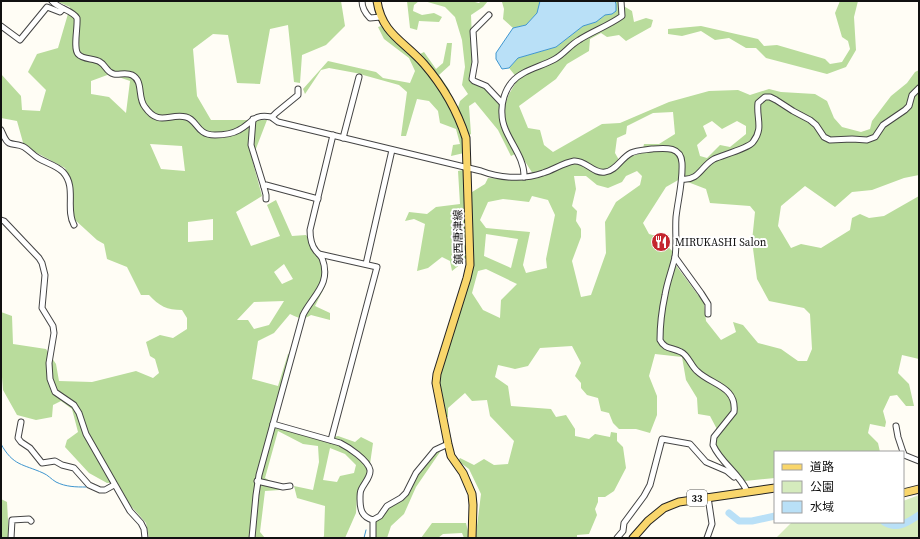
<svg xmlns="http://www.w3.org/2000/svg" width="920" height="539" viewBox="0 0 920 539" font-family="'Source Serif 4','Noto Sans JP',serif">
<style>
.green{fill:#d5ebbd}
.forest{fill:#b9dc9c;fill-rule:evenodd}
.water{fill:#b9e0f7;stroke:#3f96cf}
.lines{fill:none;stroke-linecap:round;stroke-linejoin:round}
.stream{stroke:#3f96cf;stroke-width:1}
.river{stroke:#b9e0f7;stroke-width:7}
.minor-casing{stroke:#444;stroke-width:7}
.major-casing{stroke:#222;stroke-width:9}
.minor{stroke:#fff;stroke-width:5}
.major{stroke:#f9d66b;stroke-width:7}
.labels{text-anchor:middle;stroke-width:4;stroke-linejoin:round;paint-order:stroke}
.shield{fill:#fff;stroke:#585858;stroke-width:1}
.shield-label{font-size:10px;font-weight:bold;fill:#111}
.street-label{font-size:11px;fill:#111;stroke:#fff}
.poi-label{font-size:11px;fill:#111;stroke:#fff;text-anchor:start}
</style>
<rect width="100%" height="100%" fill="#fffdf5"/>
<path class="green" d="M919,495V538H776L792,522H903V501Z"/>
<g class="forest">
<path d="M56,1H341L345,26L326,45L302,55L300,83L294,82L288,25L270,29L260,84L237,83L228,35L213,34L193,49L197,96L211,120H267L252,159L262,196L236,212L251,246L280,236L267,205L276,200L292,236L306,235L326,262L325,286L315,306L330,313V320L311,315C302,321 299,318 290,314L274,333L258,341L252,379L278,386L288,354L291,353L272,423L325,439L338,436L355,442L361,437L373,443L368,478L357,496L356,513L345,538H323L324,536L325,506L297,498L294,486L313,490L319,462L318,446L303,444L278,431L265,478L281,487L280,490L265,491L260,532L265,538H149L146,523L130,505L117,482L107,483L89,473L65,447L67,440L78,432L72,409L61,401L53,405L52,417L36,420L17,415L3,390L2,377H1V312L12,316L13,344L46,349L56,364L59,381L92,382L136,371L153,378L159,373L155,359L150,356L146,342L160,335L173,338L187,329V318L182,310C167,310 159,306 149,295H141L127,267L107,259L104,244L97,240L74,219L72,183L65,168L24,146L17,121L1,118V74L21,96L22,110L40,111L46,90L28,72L37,54L58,48L70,7ZM110,74L130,81L126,113L109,97L91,94V81ZM150,144L182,146L185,171L161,169ZM213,219V240L188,242V222ZM284,264L293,279L282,284L274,272ZM284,301L269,325L254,329L248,320H237L254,302ZM330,448L345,454L356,465L354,473L340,476L337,482L323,480Z"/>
<path d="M407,1H419L414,5L413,11L422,15L434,13L442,17L439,22L419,21L417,30L410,28Z"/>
<path d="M424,1H471L479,3L481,1H488L483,7L471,15L473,63L470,80L484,88L504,108L509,94L518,79L509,68L518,58L556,47L583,26L596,22L605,15L616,4L615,1H618L620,4L632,11L634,22L646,18L653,20L651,27L626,41L619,35L607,37L601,33L590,39L589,51L567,64L556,79L519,106L528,128L540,130L544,145L553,152L602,124L620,123L669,102L709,91L738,90L750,95L769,89L781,92L815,94L827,101L834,118L842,127L861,132L870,129L872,121L891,96L907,83L915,72L919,70V175L904,178L872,190L852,192L835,207L805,186L781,206L778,226L791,248L801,244L821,248L850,230L852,218L860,214L869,218L884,216L919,196V359L902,355L898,373L909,384L914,406H906L897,395L890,396L883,411L886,422L885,427L870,424L868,433L878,443L880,452H775V478L745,481L715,446V439L719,433L710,416L698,414L697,398L686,380L682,357L655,354L649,376L657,396V415L650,433L636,429H619L613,423L609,413L601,411L598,398L587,395L581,388V383L575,376L581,363L572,346L540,348L528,366L515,369L498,365L495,377L508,386L511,406L551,409L556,417L566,415L575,429V436L589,439L595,434L610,437L611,432L617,433V441L623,447L626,468L614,491L605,497H598V502L595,509L597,515L589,534L577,535V538H464L462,533L443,534L438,538H421L432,523H466L469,535L476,534L481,494L469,469L458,461L460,458L474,465L484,459L494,465L508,464L514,441L490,416L487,400L472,401L465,393L448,408V417H443L438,387L439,372L471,275L467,259L452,271L450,261L442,257L428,268L417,271L425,224L414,219L405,221L409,212L427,214L436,207L460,204L458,171L463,170L464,197L485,184L488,178L529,180L533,174L519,152L511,156L498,130L475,102L469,106L471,134L463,138L464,153L451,156L453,145L460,144L456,129L440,123L438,111L429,101L417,99L406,136H401L407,92L399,85L356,73L329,68L321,70L305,94L303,89L328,61L376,72L383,78L410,83L415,71L409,58L384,39L378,27L381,26L395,42L414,57L424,52L436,69L443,63L447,43H452L450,65L439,75L450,91L444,97L456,114L460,101L468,94L462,85L465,67L462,40L455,17L445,7ZM673,112L675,134L659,144H644L642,153L619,160L615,153L617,138L626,134L627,126L653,113ZM712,121L722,129L737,121L746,126V134L730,147L720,145L707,158L700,156L697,145L707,136L703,126ZM637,171L642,176L640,185L616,202L605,222L606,253L591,295L581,297L572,261L581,237V229L576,221L577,211L572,206L576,189L574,176H586L597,185L608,188L622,182L626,176ZM680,179L706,189L710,203L750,206L755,212L752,241L757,279L769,301L804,308L810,314L812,349L807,361H798L781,349L758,343L743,325L733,322L736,332L721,340L706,321L704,303L672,260L673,252L659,237L649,234L643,223L666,187ZM532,196L548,200L555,215L546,259L547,268L526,273L523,265L530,232L486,228L480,220L488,202L503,199L529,202ZM486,234L518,239L511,268L484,256ZM486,269L517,284L501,300L500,318L483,310L472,293L478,271Z"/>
<path d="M499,1H540L537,13L526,25L513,28L503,19L504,9L502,2Z"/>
<path d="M840,1H858L854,17L856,50L846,67L827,74L766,58L756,48H746L729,38L715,40L701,31L682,36L668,34V29L701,26L758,39L764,46L777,45L825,59L830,64L842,62L850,49L848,41L842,37L835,13Z"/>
<path d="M436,451L440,452L416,487L404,514L391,526L387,538H375V522L382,518L388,508L406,498L416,478Z"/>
<path d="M1,499L7,502L9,538H1Z"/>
</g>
<path class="water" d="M540,1H615L616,4V11L612,14L605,15L596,22L583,26L556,47L518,58L509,68L502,69L496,59V53L513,28L526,25L537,13Z"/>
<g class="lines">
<g class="stream">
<path d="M1,444C13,466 23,464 43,473C48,475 51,479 56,482C66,487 76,487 86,487"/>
<path d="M364,538L366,530"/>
</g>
<g class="river">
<path d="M729,513L739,521H752L775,516"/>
<path d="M884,522C897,530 907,523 919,515"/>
</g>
<defs>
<g id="minor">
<path d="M52,1C59,9 72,10 77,18C78,27 73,48 78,54C83,60 94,58 100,62C106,65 106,72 114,74C119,75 126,72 132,75C144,81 137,98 145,107C159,127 169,113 186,117C198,120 196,135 215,135C223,135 232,134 239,130C251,124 254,113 271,117C273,118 276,121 278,122L481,171C499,178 524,180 543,173C553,170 563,163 574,161C586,160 593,174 605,172C616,171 621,158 631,153C637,150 645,150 652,149C665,148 681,146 682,163C683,182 678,199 676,217C675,231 677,244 675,257C672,270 667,282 665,295C662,309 660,326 660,340C665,350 672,347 681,352C688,355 691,366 697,371C711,385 737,386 734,412L714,437L713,445C721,463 739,473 747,491"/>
<path d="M362,1C362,8 365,13 370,18L381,17"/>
<path d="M489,15L473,31L475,62L472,79L474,81L486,86L502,103"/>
<path d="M1,26L20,40L47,7L60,12L63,9"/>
<path d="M272,117L276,113L298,95V89"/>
<path d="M253,119L251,145L264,187"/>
<path d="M1,130C3,134 5,141 9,143C13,145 19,144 24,147C29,150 33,155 38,158C46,163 56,165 63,172C77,187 65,209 74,225"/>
<path d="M343,138L359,77"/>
<path d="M524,177C525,154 502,136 502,114C501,103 505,90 512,82C522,70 541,67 555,59C564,54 570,45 579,40C593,31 608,26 622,16L621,1"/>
<path d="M682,179C699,181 701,166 714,159C723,155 749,148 753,142C764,128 756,118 758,103L765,97H770L776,100L793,111L810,120L816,125L824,137L830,140L852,139L867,140L875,137L883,125L905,110L909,106L912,95L919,88"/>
<path d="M266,199V195L264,187L266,185L318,199"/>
<path d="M1,220L4,221L39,258L42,263L45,275L42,308L53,326L54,333L49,363L50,379L55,392L74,405L79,413L86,434L130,511L141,523L144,529L145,538"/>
<path d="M319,254L377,267L331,440"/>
<path d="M675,257L701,293L708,304V314"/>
<path d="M366,264L392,150"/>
<path d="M21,422L18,438L21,442L30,448L42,463L55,461L62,465L74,468L89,485L100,490H105L114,485"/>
<path d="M273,424L340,443C348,447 368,460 370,470C371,477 364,483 361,490C360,492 360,496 360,499C360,510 362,517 373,520L380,516L387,506L401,498L406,493L416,473L435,450L448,444"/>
<path d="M896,426L898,437L903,452"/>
<path d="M903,452L904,455L919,461"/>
<path d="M257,481L283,487L290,486"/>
<path d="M373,520V538"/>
<path d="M11,538L12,520L29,519L31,521"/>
<path d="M252,538L256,495L259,475L303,315C313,295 332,284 322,258C320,255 318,253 316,251C311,245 310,237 310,230L333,135"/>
<path d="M617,538L623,531L624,523L644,496L650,485L662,439L690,444L706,462L727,471L734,477"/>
<path d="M707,538L712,524L708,497"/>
</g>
<g id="major">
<path d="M377,1C382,34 404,41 424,64C443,86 457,110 466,138L470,265L467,278L437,374L436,383L448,444L451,456L463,473L472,494L473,505L472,538"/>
<path d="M903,493L919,489"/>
<path d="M633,538L648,521L664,508L679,502L775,488"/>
</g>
</defs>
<use href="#minor" class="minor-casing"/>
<use href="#major" class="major-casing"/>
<use href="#minor" class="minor"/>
<use href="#major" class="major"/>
</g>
<defs>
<symbol id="restaurant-disc" viewBox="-11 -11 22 22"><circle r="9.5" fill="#c4262e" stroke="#fff"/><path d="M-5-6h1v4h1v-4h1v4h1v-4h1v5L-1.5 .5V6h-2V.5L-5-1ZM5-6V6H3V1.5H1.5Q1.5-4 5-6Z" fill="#fff"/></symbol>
</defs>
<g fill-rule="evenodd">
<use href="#restaurant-disc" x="650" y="231" width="22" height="22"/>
</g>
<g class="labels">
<rect class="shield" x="687" y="490" width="20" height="16" rx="3"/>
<g class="shield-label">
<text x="697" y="502">33</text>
</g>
<g class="street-label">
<text transform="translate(458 237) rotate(-91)" y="4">鎮西唐津線</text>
</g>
<g class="poi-label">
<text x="675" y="246">MIRUKASHI Salon</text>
</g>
</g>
<rect width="920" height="539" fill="none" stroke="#111111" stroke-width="4"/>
<rect x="774" y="451" width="130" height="72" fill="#ffffff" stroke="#a0a0a0"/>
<rect x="782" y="464" width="20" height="6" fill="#f9d66b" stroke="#a0a0a0"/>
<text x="810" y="471" font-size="12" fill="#111111">道路</text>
<rect x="782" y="481" width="20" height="12" fill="#d5ebbd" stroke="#a0a0a0"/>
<text x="810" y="491" font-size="12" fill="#111111">公園</text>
<rect x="782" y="501" width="20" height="12" fill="#b9e0f7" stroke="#a0a0a0"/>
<text x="810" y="511" font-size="12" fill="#111111">水域</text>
</svg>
